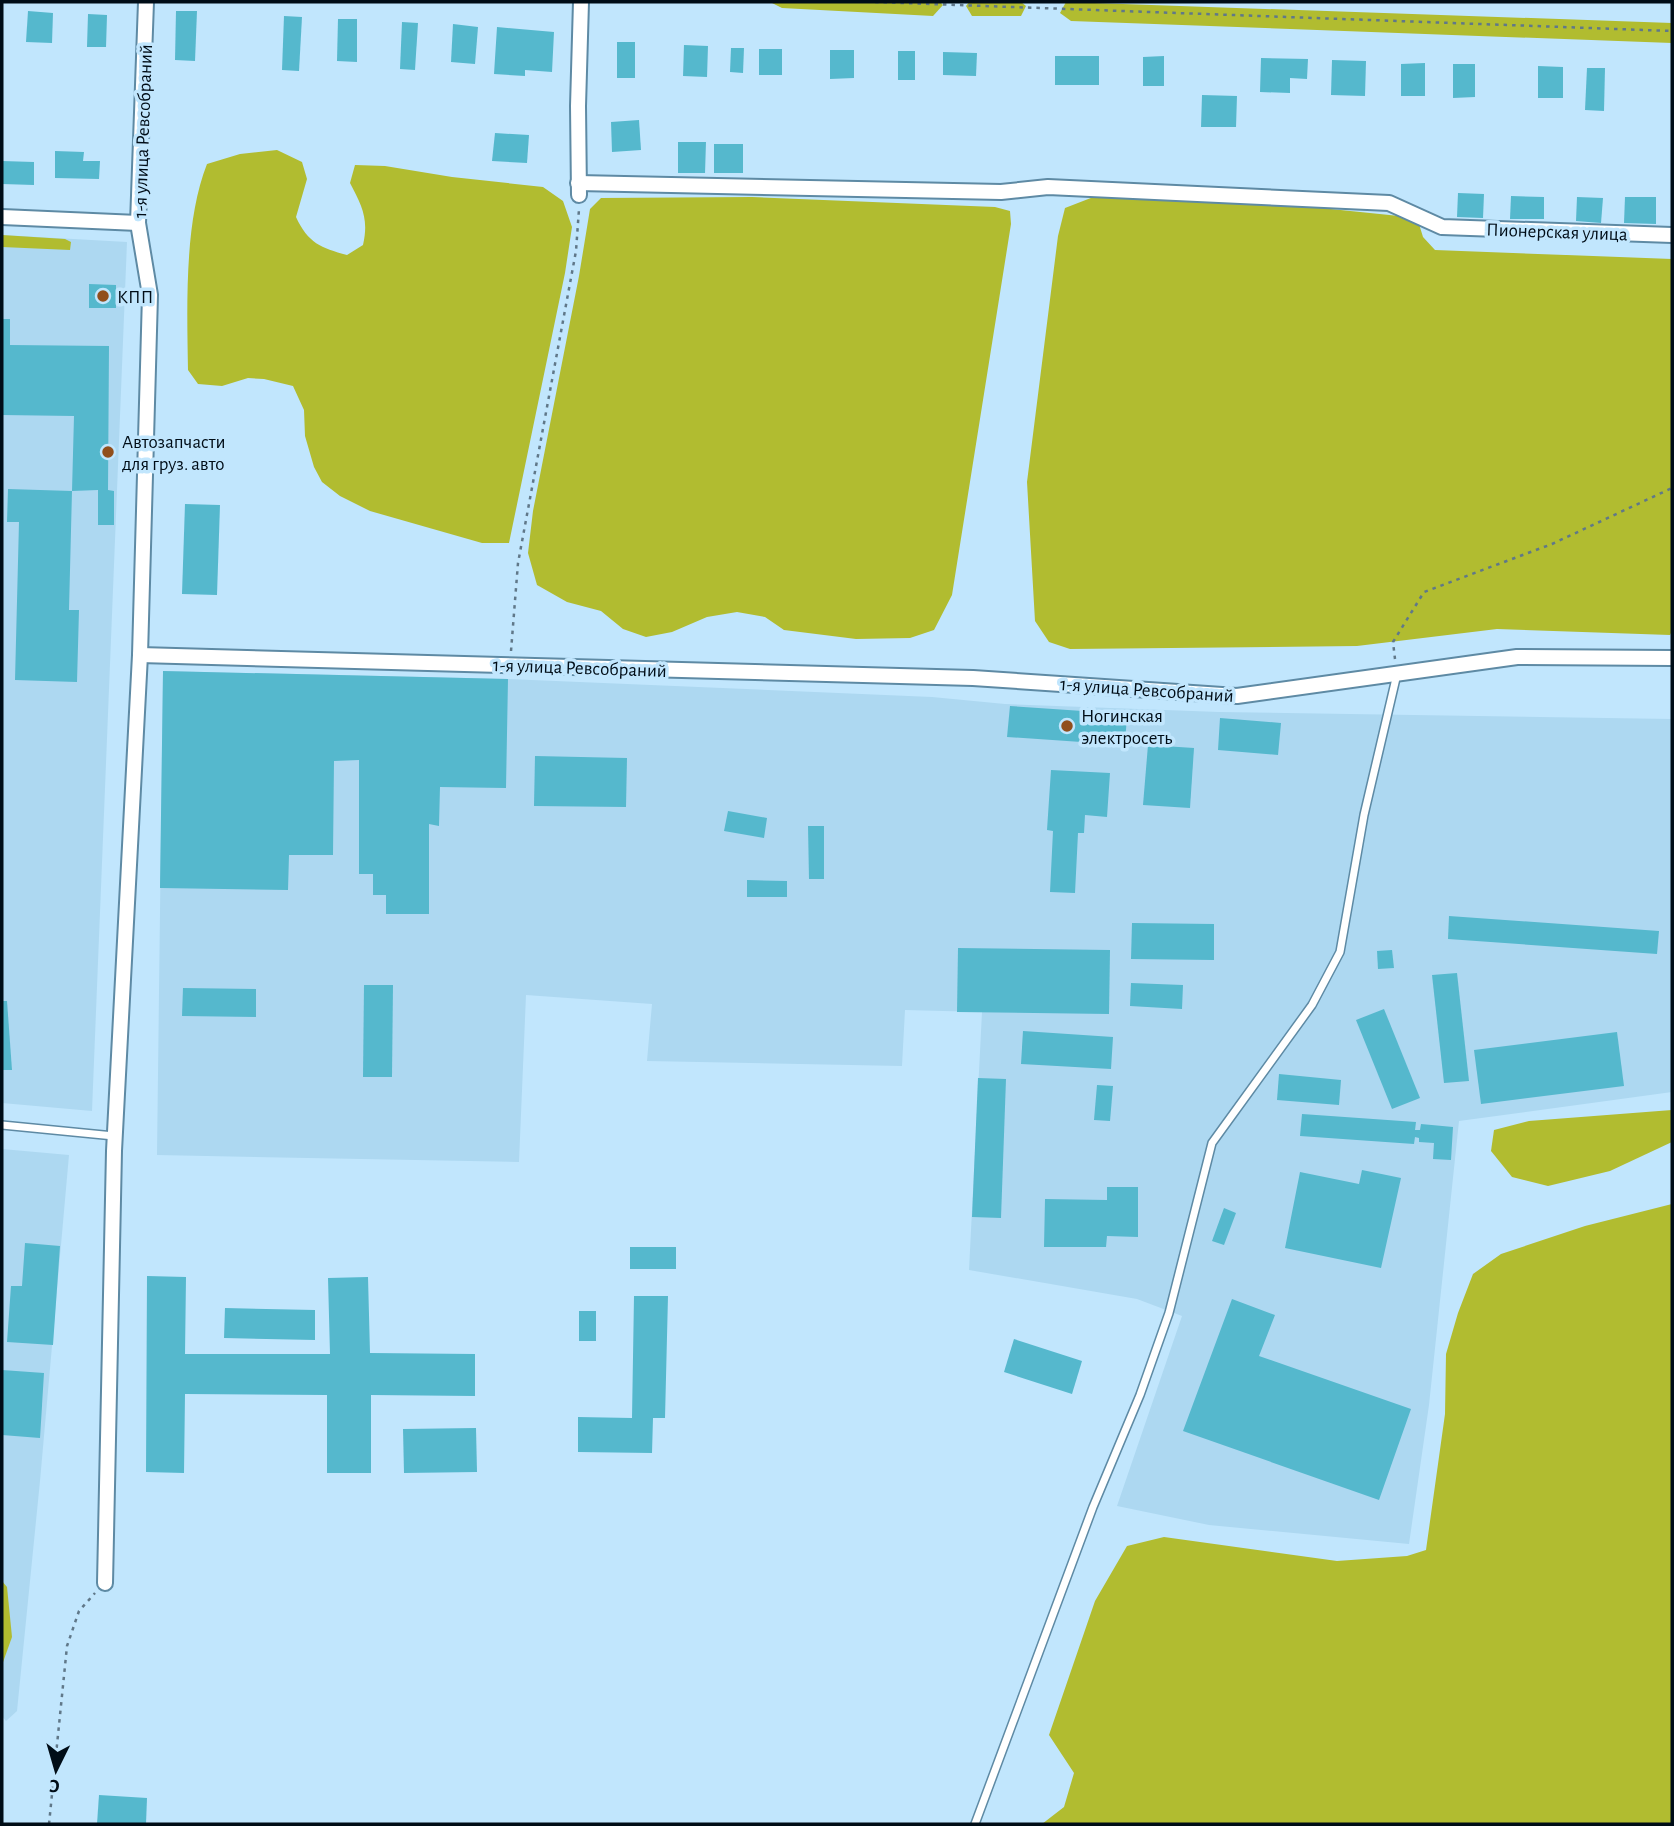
<svg xmlns="http://www.w3.org/2000/svg" width="1674" height="1826" viewBox="0 0 1674 1826" font-family="'Alegreya Sans',sans-serif">
<style>
.built{fill:#add8f1}
.green{fill:#b1bc30}
.building{fill:#55b8cd}
.lines{fill:none;stroke-linecap:round;stroke-linejoin:round}
.lane-casing{stroke:#5e8aa4;stroke-width:10}
.street-casing{stroke:#5e8aa4;stroke-width:18}
.path{stroke:#607889;stroke-width:2.5;stroke-dasharray:3.5 5;stroke-linecap:butt}
.lane{stroke:#fff;stroke-width:7}
.street{stroke:#fff;stroke-width:14}
.poi-dot{fill:#914f1c;stroke:#c1e6fd;stroke-width:2.5}
.labels{text-anchor:middle;stroke-width:7;stroke-linejoin:round;paint-order:stroke}
.street-label{font-size:19px;fill:#000d17;stroke:#c1e6fd}
.poi-label{font-size:19px;fill:#000d17;stroke:#c1e6fd;text-anchor:start}
</style>
<rect width="100%" height="100%" fill="#c1e6fd"/>
<g class="built">
<path d="M2,235L127,242L92,1111L2,1103Z"/>
<path d="M163,671L508,679L932,697L1005,704L1219,712L1672,719V1092L1459,1121L1429,1405L1409,1544L1209,1525L1117,1506L1182,1316L1137,1299L969,1270L982,1012L905,1010L902,1066L647,1061L652,1004L526,995L519,1162L157,1155Z"/>
<path d="M2,1149L69,1155L40,1481L17,1711L6,1721L2,1716Z"/>
</g>
<g class="green">
<path d="M940,2L943,5L933,16L782,8L772,3Z"/>
<path d="M969,2H1021L1026,6L1021,16H972L966,6Z"/>
<path d="M1066,2L1672,23V43L1071,21L1060,13Z"/>
<path d="M277,150L302,162L307,179L296,217C308,243 321,248 347,255L363,245C369,219 362,206 350,183L355,165L385,166L452,177L543,187L563,201L572,227L565,273L509,543H482L370,511L340,496L322,482L314,467L305,436L304,410L293,386L264,379L248,378L222,386L198,384L188,370C187,307 184,222 207,164L240,154Z"/>
<path d="M1096,196L1253,201L1399,216L1419,224L1423,237L1435,250L1672,259V631L1670,635L1497,629L1357,646L1070,649L1049,642L1035,621L1027,482L1058,236L1065,208Z"/>
<path d="M752,197L995,207L1010,211L1011,224L952,595L934,630L910,638L856,639L784,630L765,617L737,612L707,617L672,632L646,637L623,629L601,611L567,602L537,585L528,553L533,511L579,276L590,209L601,198Z"/>
<path d="M2,235L65,239L71,242L70,250L2,247Z"/>
<path d="M1672,1110V1142L1610,1171L1548,1186L1512,1177L1491,1151L1494,1130L1529,1121Z"/>
<path d="M1672,1204V1824H1042L1064,1807L1074,1773L1049,1735L1095,1601L1127,1546L1164,1537L1337,1561L1407,1556L1426,1550L1445,1414L1446,1354L1458,1313L1473,1274L1501,1254L1585,1226Z"/>
<path d="M2,1581L7,1587L12,1637L2,1665Z"/>
</g>
<g class="building">
<path d="M28,11L53,13L52,43L26,42Z"/>
<path d="M176,11H197L195,61L175,60Z"/>
<path d="M88,14L107,15L106,47H87Z"/>
<path d="M284,16L302,17L299,71L282,70Z"/>
<path d="M338,19H357V62L337,61Z"/>
<path d="M402,22L418,23L415,70L400,69Z"/>
<path d="M453,24L478,27L475,64L451,62Z"/>
<path d="M497,27L554,32L552,72L525,70V76L494,74Z"/>
<rect x="617" y="42" width="18" height="36"/>
<path d="M684,45L708,46L707,77L683,76Z"/>
<path d="M731,48H744L743,73L730,72Z"/>
<rect x="759" y="49" width="23" height="26"/>
<path d="M830,50H854V78L830,79Z"/>
<rect x="898" y="51" width="17" height="29"/>
<path d="M943,52L977,53L976,76L943,75Z"/>
<rect x="1055" y="56" width="44" height="29"/>
<path d="M1164,56V86H1143V57Z"/>
<path d="M1261,58L1308,59L1307,79L1290,78V93L1260,92Z"/>
<path d="M1332,60L1366,61L1365,96L1331,95Z"/>
<path d="M1425,63V96H1401V64Z"/>
<path d="M1453,64H1475V97L1453,98Z"/>
<path d="M1538,66L1563,67V98H1538Z"/>
<path d="M1587,68H1605L1604,111L1585,110Z"/>
<path d="M1202,95L1237,96L1236,127H1201Z"/>
<path d="M639,120L641,150L612,152L611,122Z"/>
<path d="M495,133L529,135L527,163L492,161Z"/>
<path d="M678,142H706L705,173H678Z"/>
<rect x="714" y="144" width="29" height="29"/>
<path d="M55,151L84,152L83,161H100L99,179L55,178Z"/>
<path d="M2,161L34,162V185L2,184Z"/>
<path d="M1458,193L1484,194L1483,218L1457,217Z"/>
<path d="M1511,196L1544,197V219H1510Z"/>
<path d="M1577,197L1603,198L1601,223L1576,221Z"/>
<path d="M1625,197H1656V224L1624,223Z"/>
<path d="M89,284L116,285V308H89Z"/>
<path d="M2,319H10V345L109,346L108,490L114,491V525H98V490L72,491L74,416L2,415Z"/>
<path d="M8,489L72,491L69,610H79L77,682L15,680L19,522H7Z"/>
<path d="M185,504L220,505L217,595L182,594Z"/>
<path d="M163,671L508,679L506,788L440,787L439,826L429,824V914H386V895H373V874H359V760L334,761L333,855H289L288,890L160,888Z"/>
<path d="M1010,706L1127,714L1125,745L1007,737Z"/>
<path d="M1220,718L1281,723L1278,755L1218,750Z"/>
<path d="M1148,745L1194,748L1190,808L1143,805Z"/>
<path d="M535,756L627,758L626,807L534,806Z"/>
<path d="M1051,770L1110,773L1107,817L1085,815L1084,833H1078L1075,893L1050,892L1053,831L1047,830Z"/>
<path d="M728,811L767,818L764,838L724,831Z"/>
<path d="M808,826H824V879H809Z"/>
<path d="M747,880L787,881V897H747Z"/>
<path d="M1449,916L1659,931L1657,954L1448,939Z"/>
<path d="M1132,923L1214,924V960L1131,959Z"/>
<path d="M958,948L1110,950L1109,1014L957,1012Z"/>
<path d="M1392,950L1394,968L1378,969L1377,951Z"/>
<path d="M1457,973L1469,1081L1444,1083L1432,975Z"/>
<path d="M1131,983L1183,985L1182,1009L1130,1006Z"/>
<path d="M364,985H393L392,1077H363Z"/>
<path d="M183,988L256,989V1017L182,1016Z"/>
<path d="M2,1001H7L12,1070H2Z"/>
<path d="M1384,1009L1420,1098L1392,1109L1356,1020Z"/>
<path d="M1023,1031L1113,1037L1111,1069L1021,1064Z"/>
<path d="M1617,1032L1624,1086L1481,1104L1474,1050Z"/>
<path d="M1279,1074L1341,1080L1339,1105L1277,1100Z"/>
<path d="M978,1078L1006,1079L1001,1218L972,1217Z"/>
<path d="M1097,1085L1113,1086L1110,1121L1094,1120Z"/>
<path d="M1302,1114L1416,1122L1415,1130H1420L1421,1124L1453,1127L1451,1160L1433,1159L1434,1143L1419,1142V1138L1415,1137L1414,1144L1300,1136Z"/>
<path d="M1362,1170L1401,1178L1381,1268L1285,1248L1300,1172L1359,1184Z"/>
<path d="M1107,1187H1138V1237L1107,1236L1106,1247H1044L1045,1199L1107,1200Z"/>
<path d="M1224,1208L1236,1213L1224,1245L1212,1241Z"/>
<path d="M25,1243L60,1246L53,1345L7,1342L11,1286H22Z"/>
<rect x="630" y="1247" width="46" height="22"/>
<path d="M147,1276L186,1277L185,1354H330L328,1278L368,1277L370,1353L475,1354V1396L371,1395V1473H327V1395L185,1394L184,1473L146,1472Z"/>
<path d="M634,1296H668L665,1418H653L652,1453L578,1452V1417L632,1418Z"/>
<path d="M1232,1299L1275,1315L1259,1356L1411,1409L1379,1500L1183,1431Z"/>
<path d="M225,1308L315,1310V1340L224,1338Z"/>
<rect x="579" y="1311" width="17" height="30"/>
<path d="M1014,1339L1082,1361L1072,1394L1004,1372Z"/>
<path d="M2,1370L44,1373L40,1438L2,1435Z"/>
<path d="M476,1428L477,1472L404,1473L403,1429Z"/>
<path d="M99,1795L147,1798L146,1824H97Z"/>
</g>
<g class="lines">
<defs>
<g id="lane">
<path d="M2,1125L114,1136"/>
<path d="M975,1824L1093,1507L1140,1395L1169,1313L1212,1143L1312,1005L1340,952L1364,815L1397,674"/>
</g>
<g id="street">
<path d="M578,183L1001,192L1048,187L1389,203L1442,227L1672,235"/>
<path d="M579,195L578,106L581,2"/>
<path d="M2,217L138,223"/>
<path d="M140,655L973,678L1237,696L1517,657L1672,658"/>
<path d="M105,1583L114,1151L140,655L150,295L138,223L146,2"/>
</g>
</defs>
<use href="#lane" class="lane-casing"/>
<use href="#street" class="street-casing"/>
<g class="path">
<path d="M875,2L1672,31"/>
<path d="M511,651L518,563L576,251L579,209"/>
<path d="M1395,659L1393,642L1424,592L1552,544L1672,488"/>
<path d="M49,1824L67,1646L79,1611L95,1593"/>
</g>
<use href="#lane" class="lane"/>
<use href="#street" class="street"/>
</g>
<g class="poi-dot">
<circle cx="103" cy="296" r="7"/>
<circle cx="108" cy="452" r="7"/>
<circle cx="1067" cy="726" r="7"/>
</g>
<g class="labels">
<g class="street-label">
<text transform="translate(142 131) rotate(-88)" y="7">1-я улица Ревсобраний</text>
<text transform="translate(1557 231) rotate(2)" y="7">Пионерская улица</text>
<text transform="translate(580 667) rotate(2)" y="7">1-я улица Ревсобраний</text>
<text transform="translate(1147 689) rotate(4)" y="7">1-я улица Ревсобраний</text>
</g>
<g class="poi-label">
<text x="117" y="303">КПП</text>
<text x="122" y="448">Автозапчасти<tspan x="122" dy="22">для груз. авто</tspan></text>
<text x="1081" y="722">Ногинская<tspan x="1081" dy="22">электросеть</tspan></text>
</g>
</g>
<rect width="1674" height="1826" fill="none" stroke="#000d17" stroke-width="7"/>
<g transform="translate(56 1770) rotate(185)" stroke="#c1e6fd" stroke-width="5" paint-order="stroke">
<path d="M0-5L12 26L0 18L-12 26Z" fill="#000d17"/>
<text y="-10" font-size="19" font-weight="bold" text-anchor="middle" fill="#000d17">С</text>
</g>
</svg>
